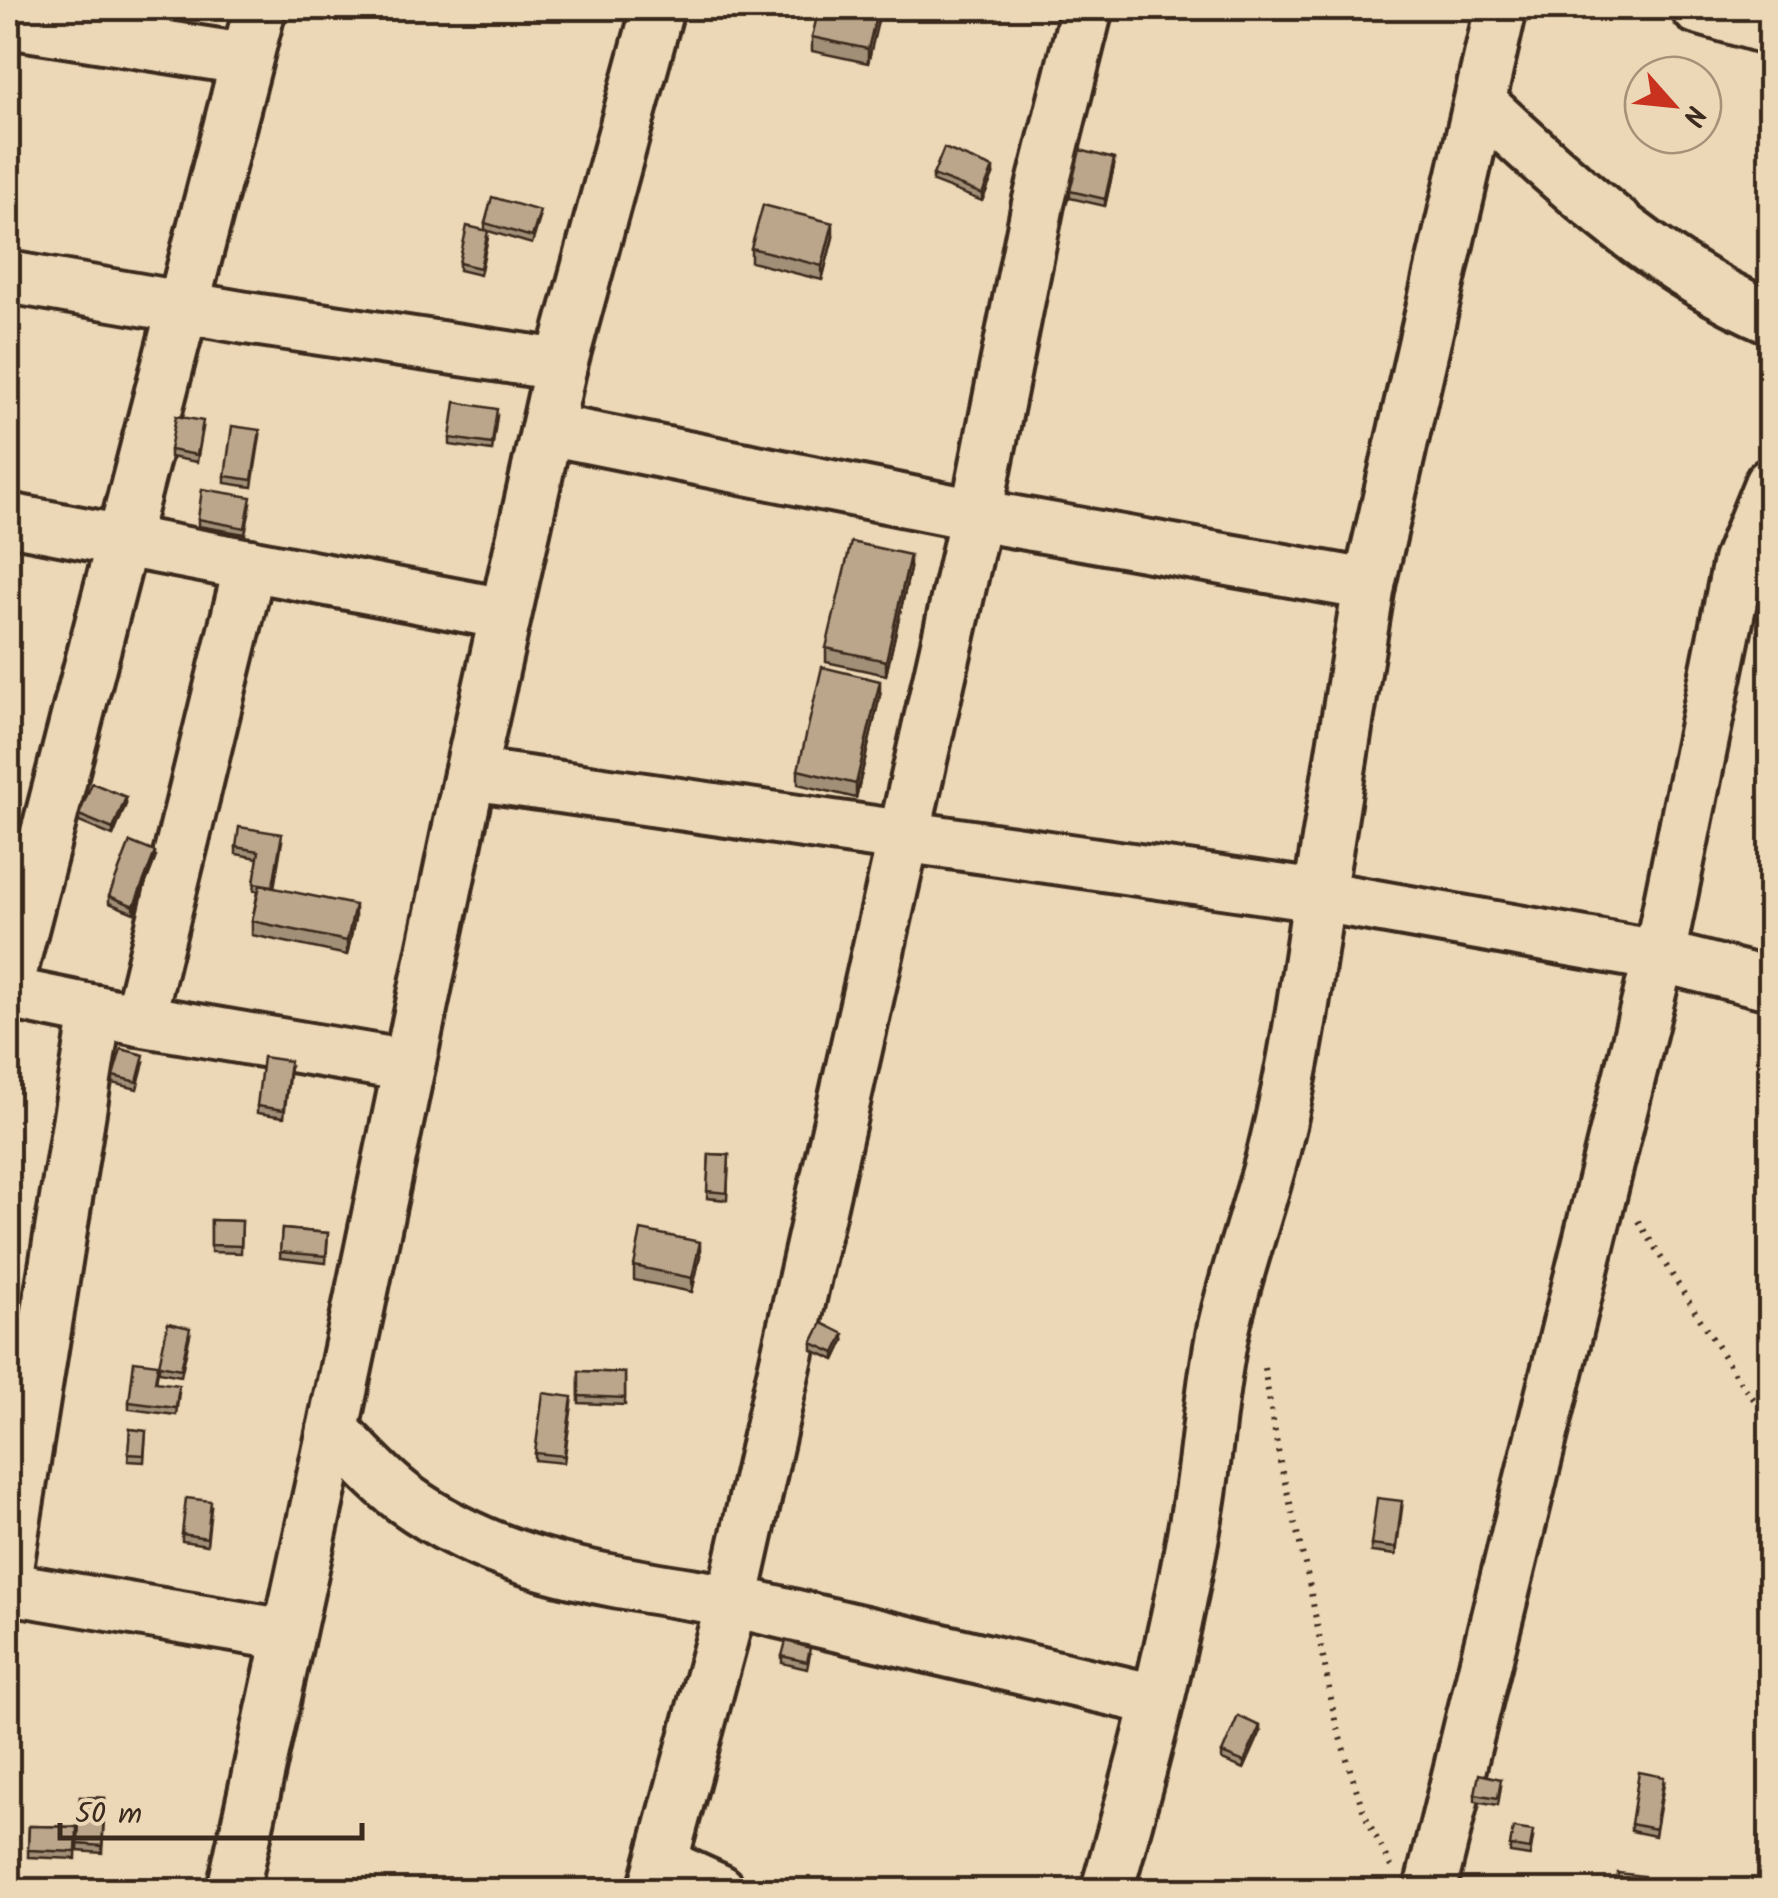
<svg xmlns="http://www.w3.org/2000/svg" width="1778" height="1898" viewBox="0 0 1778 1898" font-family="Kalam,sans-serif">
<style>
.lines{fill:none;stroke-linecap:round;stroke-linejoin:round}
.minor-casing{stroke:#3b2a1e;stroke-width:58}
.path{stroke:#3b2a1e;stroke-width:6;stroke-dasharray:2.5 8;stroke-linecap:butt}
.minor{stroke:#ecd7b6;stroke-width:50}
.wall{fill:#a18f78;stroke:#3b2a1e;stroke-width:2.5}
.shaded-wall{fill:#837462;stroke:#3b2a1e;stroke-width:2.5}
.building{fill:#bba68c;stroke:#3b2a1e;stroke-width:2.5}
</style>
<rect width="100%" height="100%" fill="#ecd7b6"/>
<filter id="ink" filterUnits="userSpaceOnUse"><feTurbulence type="fractalNoise" baseFrequency=".01" numOctaves="2"/><feDisplacementMap in="SourceGraphic" scale="20" xChannelSelector="R" yChannelSelector="G"/><feConvolveMatrix kernelMatrix="1 2 1 2 8 2 1 2 1" color-interpolation-filters="sRGB"/></filter>
<g filter="url(#ink)">
<g class="lines">
<defs>
<g id="minor">
<path d="M1087,8L1038,204L976,515L1369,585L1319,896L1659,956L1770,984"/>
<path d="M1697,8L1770,29"/>
<path d="M8,22L244,59"/>
<path d="M1480,103C1569,185 1657,269 1770,317"/>
<path d="M8,277L246,318L561,365"/>
<path d="M547,429L976,515L732,1601L1156,1700"/>
<path d="M8,519L505,614"/>
<path d="M1369,585L1501,8"/>
<path d="M470,774L1319,896C1307,981 1295,1066 1274,1150C1259,1209 1238,1266 1224,1326C1211,1385 1208,1446 1198,1506C1177,1635 1143,1765 1107,1890"/>
<path d="M8,984L260,8"/>
<path d="M8,993L139,1020L409,1066"/>
<path d="M139,1020L250,565"/>
<path d="M8,1562L96,1011"/>
<path d="M8,1588L287,1635"/>
<path d="M662,1864L719,1890"/>
<path d="M233,1890L333,1430"/>
<path d="M654,1890L732,1601C615,1581 505,1571 405,1499C379,1480 356,1453 333,1430L470,774L561,365L658,8"/>
<path d="M1430,1890L1659,956L1739,561L1770,484"/>
</g>
</defs>
<use href="#minor" class="minor-casing"/>
<g class="path">
<path d="M1638,1221L1736,1376L1770,1420"/>
<path d="M1264,1368L1280,1462L1308,1577L1336,1725L1364,1813L1391,1867"/>
</g>
<use href="#minor" class="minor"/>
</g>
<g class="wall">
<path d="M880,8L868,63L812,51V37Z"/>
<path d="M1114,166L1105,206L1070,198V191Z"/>
<path d="M933,175H993L982,201L933,182Z"/>
<path d="M540,218L532,244L485,230V223Z"/>
<path d="M833,237L822,280L751,262V248Z"/>
<path d="M488,238L480,275L459,270V263Z"/>
<path d="M497,416L492,451L450,445V438Z"/>
<path d="M203,428L197,462L170,457V450Z"/>
<path d="M260,436L252,487L225,483V476Z"/>
<path d="M251,504L245,534L198,526V519Z"/>
<path d="M910,569L886,675L826,662V648Z"/>
<path d="M880,695L856,798L798,784V770Z"/>
<path d="M126,804L113,836L79,822V815Z"/>
<path d="M282,841L274,888L355,918L347,955L252,935V921L258,891L254,890L258,858L236,854V847Z"/>
<path d="M155,859L134,913L109,903V896Z"/>
<path d="M144,1062L137,1089L113,1083V1076Z"/>
<path d="M290,1068L284,1117L257,1113V1106Z"/>
<path d="M709,1154L729,1155L727,1200L707,1198Z"/>
<path d="M211,1220L242,1221L241,1253L211,1252Z"/>
<path d="M282,1229L328,1233L326,1263L280,1258Z"/>
<path d="M700,1256L692,1292L634,1280V1266Z"/>
<path d="M190,1335L181,1376L159,1372V1365Z"/>
<path d="M844,1341L835,1360L812,1350V1343Z"/>
<path d="M158,1371L156,1382L179,1392L176,1415L129,1409V1402Z"/>
<path d="M579,1371L625,1373V1405L579,1403Z"/>
<path d="M572,1404L564,1463L535,1460V1453Z"/>
<path d="M130,1429L146,1431L144,1462L128,1461Z"/>
<path d="M211,1508L207,1545L182,1541V1534Z"/>
<path d="M1402,1508L1396,1555L1371,1552V1545Z"/>
<path d="M810,1654L807,1669L782,1663V1656Z"/>
<path d="M1260,1733L1244,1769L1222,1760V1753Z"/>
<path d="M1664,1784L1655,1836L1631,1831V1824Z"/>
<path d="M1501,1786L1498,1805L1475,1801V1794Z"/>
<path d="M80,1797L105,1798L102,1853L78,1851Z"/>
<path d="M29,1826L77,1827L76,1859L28,1857Z"/>
<path d="M1533,1838L1530,1856L1510,1853V1846Z"/>
</g>
<g class="shaded-wall">
<path d="M878,8H880V13L868,63V49Z"/>
<path d="M1114,159V166L1105,206V199Z"/>
<path d="M993,168V175L982,201V194Z"/>
<path d="M833,223V237L822,280V266Z"/>
<path d="M910,555V569L886,675V661Z"/>
<path d="M880,681V695L856,798V784Z"/>
<path d="M126,797V804L113,836V829Z"/>
<path d="M155,852V859L134,913V906Z"/>
<path d="M355,905V918L347,955V941Z"/>
<path d="M700,1242V1256L692,1292V1278Z"/>
<path d="M844,1334V1341L835,1360V1353Z"/>
<path d="M1260,1726V1733L1244,1769V1762Z"/>
</g>
<g class="building">
<path d="M819,8H878L868,49L812,37Z"/>
<path d="M944,148L993,168L982,194L933,175Z"/>
<path d="M1080,150L1114,159L1105,199L1070,191Z"/>
<path d="M492,197L540,211L532,237L485,223Z"/>
<path d="M763,205L833,223L822,266L751,248Z"/>
<path d="M467,226L488,231L480,268L459,263Z"/>
<path d="M455,402L497,409L492,444L450,438Z"/>
<path d="M176,416L203,421L197,455L170,450Z"/>
<path d="M232,426L260,430L252,480L225,476Z"/>
<path d="M202,489L251,497L245,528L198,519Z"/>
<path d="M851,542L910,555L886,661L826,648Z"/>
<path d="M822,667L880,681L856,784L798,770Z"/>
<path d="M92,783L126,797L113,829L79,815Z"/>
<path d="M239,827L282,834L273,886L254,883L259,851L236,847Z"/>
<path d="M130,842L155,852L134,906L109,896Z"/>
<path d="M260,885L355,905L347,941L252,921Z"/>
<path d="M121,1049L144,1055L137,1082L113,1076Z"/>
<path d="M263,1057L290,1061L284,1110L257,1106Z"/>
<path d="M709,1154L729,1155L727,1193L707,1191Z"/>
<path d="M211,1220L242,1221L241,1246L211,1245Z"/>
<path d="M282,1229L328,1233L326,1256L280,1252Z"/>
<path d="M641,1230L700,1242L692,1278L634,1266Z"/>
<path d="M168,1323L190,1328L181,1369L159,1365Z"/>
<path d="M822,1323L844,1334L835,1353L812,1343Z"/>
<path d="M134,1361L158,1364L155,1382L179,1385L176,1408L129,1402Z"/>
<path d="M579,1371L625,1373V1398L579,1396Z"/>
<path d="M543,1393L572,1397L564,1456L535,1453Z"/>
<path d="M130,1429L146,1431L144,1455L128,1454Z"/>
<path d="M186,1498L211,1501L207,1538L182,1534Z"/>
<path d="M1377,1498L1402,1501L1396,1548L1371,1545Z"/>
<path d="M786,1641L810,1648L807,1662L782,1656Z"/>
<path d="M1238,1716L1260,1726L1244,1762L1222,1753Z"/>
<path d="M1639,1772L1664,1777L1655,1829L1631,1824Z"/>
<path d="M1479,1774L1501,1779L1498,1798L1475,1794Z"/>
<path d="M80,1797L105,1798L102,1846L78,1844Z"/>
<path d="M29,1826L77,1827L76,1852L28,1850Z"/>
<path d="M1513,1828L1533,1831L1530,1849L1510,1846Z"/>
<path d="M1618,1873L1644,1876L1642,1890H1616Z"/>
</g>
</g>
<rect width="1778" height="1898" fill="none" stroke="#ecd7b6" stroke-width="40"/>
<rect x="20" y="20" width="1738" height="1858" fill="none" stroke="#3b2a1e" stroke-width="4" filter="url(#ink)"/>
<g transform="translate(1673 105) rotate(117)"><circle r="48" fill="#ecd7b6" stroke="#a59279" stroke-width="2.5"/>
<path d="M0-8L18 38L0 25L-18 38Z" fill="#c8321e"/>
<text y="-15" font-size="28" font-weight="bold" text-anchor="middle" fill="#3b2a1e">N</text>
</g>
<path d="M60 1823v15h302v-15" fill="none" stroke="#3b2a1e" stroke-width="5"/>
<text x="75" y="1823" font-size="30" fill="#3b2a1e" stroke="#ecd7b6" stroke-width="8" paint-order="stroke">50 m</text>
</svg>
